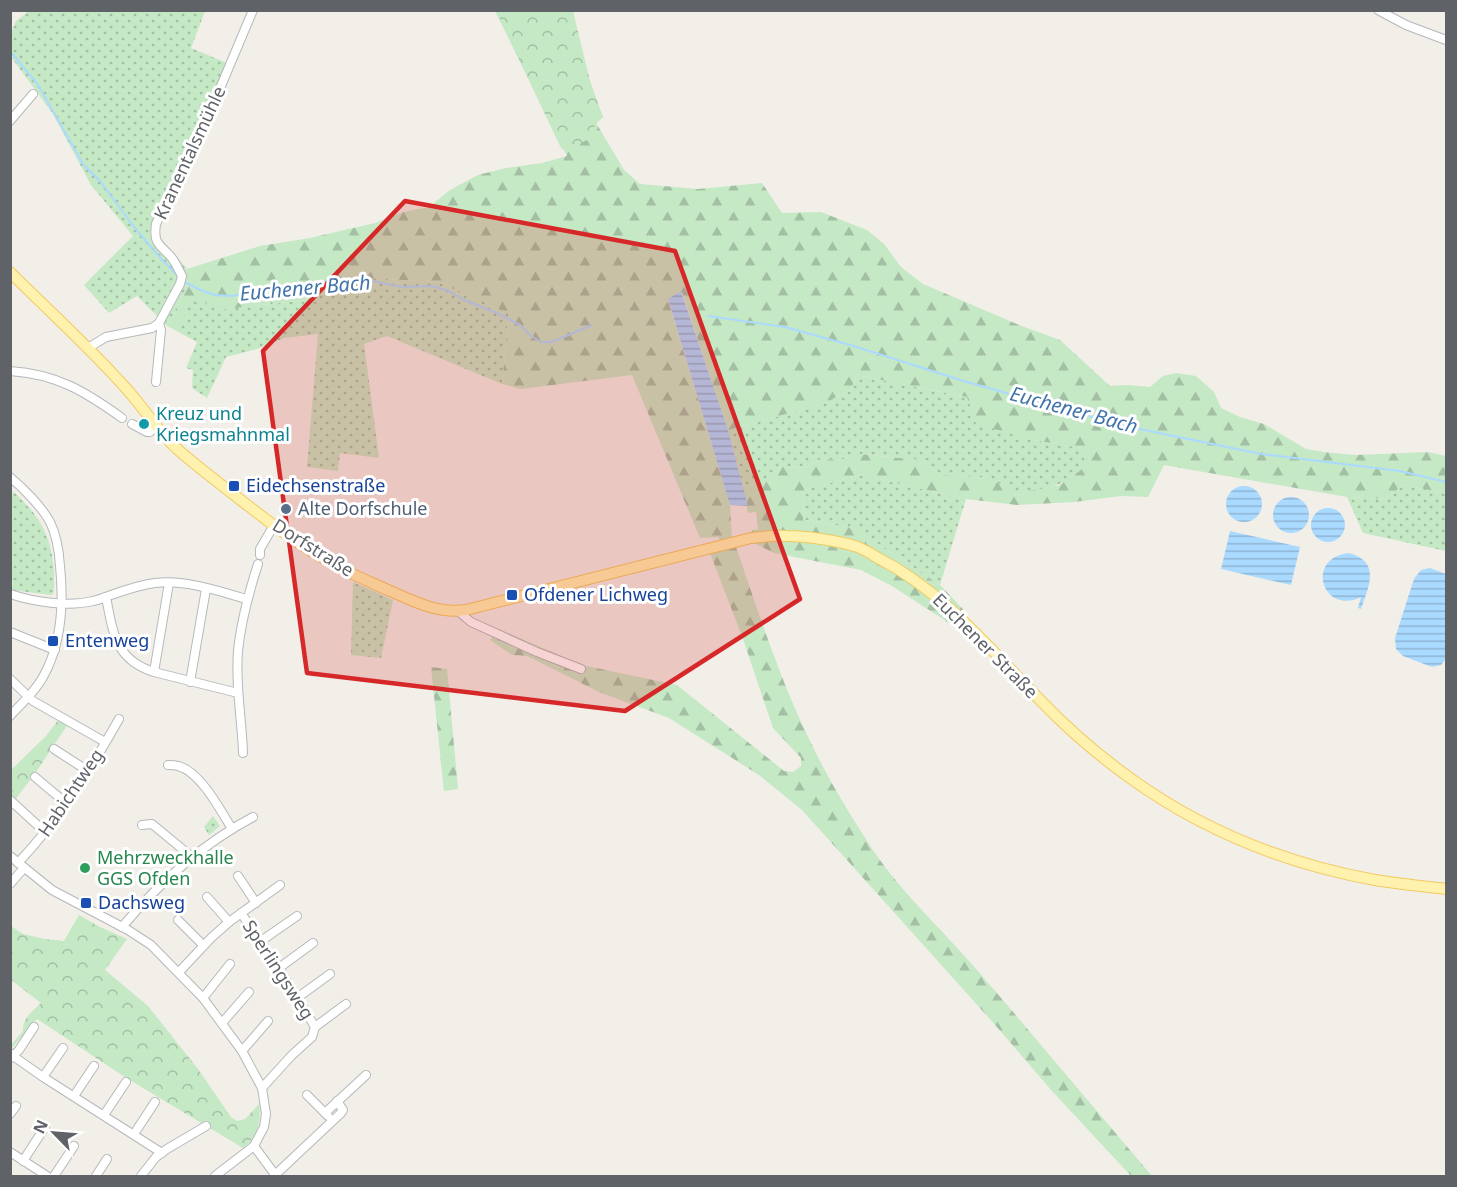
<svg xmlns="http://www.w3.org/2000/svg" width="1457" height="1187" viewBox="0 0 1457 1187" font-family="'Noto Sans',sans-serif">
<style>
.grass{fill:url(#grass-dots)}
.forest{fill:url(#forest-firs)}
.park{fill:url(#park-crowns)}
.water{fill:url(#water-rules)}
.lines{fill:none;stroke-linecap:round;stroke-linejoin:round}
.stream{stroke:#aadaff;stroke-width:2}
.minor-casing{stroke:#b5b8bc;stroke-width:10}
.major-casing{stroke:#f2c960;stroke-width:12}
.minor{stroke:#fff;stroke-width:8}
.major{stroke:#fff2af;stroke-width:10}
.marked{fill:#d62828;fill-opacity:0.2;stroke:#d62828;stroke-width:4.5;stroke-linejoin:round}
.culture-dot{fill:#0f9aa8;stroke:#fff;stroke-width:2}
.transit-dot{fill:#1a4fb4;stroke:#fff;stroke-width:2}
.service-dot{fill:#5c6f8a;stroke:#fff;stroke-width:2}
.leisure-dot{fill:#2e9e5b;stroke:#fff;stroke-width:2}
.labels{text-anchor:middle;stroke-width:6;stroke-linejoin:round;paint-order:stroke}
.street-label{font-size:18px;fill:#5f6368;stroke:#fff}
.culture-label{font-size:18px;fill:#0d838f;stroke:#fff;text-anchor:start}
.transit-label{font-size:18px;fill:#164399;stroke:#fff;text-anchor:start}
.service-label{font-size:18px;fill:#4e5e75;stroke:#fff;text-anchor:start}
.leisure-label{font-size:18px;fill:#27864d;stroke:#fff;text-anchor:start}
.water-label{font-size:20px;font-style:italic;fill:#4174aa;stroke:#fff}
</style>
<defs>
<pattern id="grass-dots" width="8" height="8" patternUnits="userSpaceOnUse" patternTransform="scale(1.5)"><rect width="8" height="8" fill="#c5e8c5"/><path d="M2 2h.1M6 6h.1" fill="none" stroke="#a3c0a4" stroke-width="1.8" stroke-linecap="round"/></pattern>
<pattern id="forest-firs" width="22" height="20" patternUnits="userSpaceOnUse" patternTransform="scale(1.5)"><rect width="22" height="20" fill="#c5e8c5"/><path d="M5 1l3.5 6h-7zM16 11l3.5 6h-7z" fill="#a3c0a4"/></pattern>
<pattern id="park-crowns" width="20" height="18" patternUnits="userSpaceOnUse" patternTransform="scale(1.5)"><rect width="20" height="18" fill="#c5e8c5"/><path d="M2 6a3 3 0 1 1 6 0M12 15a3 3 0 1 1 6 0" fill="none" stroke="#a3c0a4"/></pattern>
<pattern id="water-rules" width="6" height="5" patternUnits="userSpaceOnUse" patternTransform="scale(1.5)"><rect width="6" height="5" fill="#aadaff"/><path d="M0 2.5h6" fill="none" stroke="#8eb4d2"/></pattern>
</defs>
<rect width="100%" height="100%" fill="#f1efe8"/>
<g class="grass">
<path d="M29,11H205L191,48L234,66L160,223L159,236L187,269L186,291L167,326L137,296L109,313L84,285L133,236L91,185L53,114L11,57V33L16,21Z"/>
<path d="M349,277L438,282L509,312L502,384L387,336L364,344L379,458L340,453L338,471L307,467L318,334L284,338L257,349L226,357L207,398L192,388L193,370L186,368L197,342L175,330L195,296L218,310L306,300L321,284Z"/>
<path d="M857,375L967,397L1034,440L1088,449C1086,455 1085,466 1080,471C1064,488 1035,490 1013,496L990,478L941,475L919,460L862,454L837,461L823,458L808,466L781,467L762,482L743,487L728,430L819,405L850,391Z"/>
<path d="M861,475L966,499L940,585L853,528L803,520L804,490Z"/>
<path d="M1403,485L1446,493V551L1363,533L1347,497L1386,499Z"/>
<path d="M14,492C40,517 51,534 54,571C54,579 55,587 53,594L51,595L11,590L13,583L10,577V495Z"/>
<path d="M353,582L393,600L381,658L351,655Z"/>
<path d="M213,816L220,826L209,835L204,827Z"/>
</g>
<g class="forest">
<path d="M495,11H565L592,116L624,170L640,184L698,189L762,183L782,213L821,212L867,230L884,244L901,267L923,284L1019,325L1060,340L1110,386L1128,385L1150,387L1163,376L1176,373L1196,376L1214,392L1221,408L1240,417L1264,424L1306,449L1324,452L1355,455L1428,452L1446,456V493L1403,485L1386,499L1347,497L1164,465L1148,497L1121,496L1074,502L1017,505L966,499L861,475L804,490L803,520L853,528L940,585L963,609L949,623L892,586L861,570L774,553L752,542V530L758,529L756,512L748,513L743,487L762,482L781,467L808,466L823,458L837,461L861,454L919,460L941,475L990,478L1008,488L1014,496L1030,491L1060,485L1081,470L1087,449L1034,440L976,424L967,397L857,375L850,391L819,405L728,430L682,292L668,300L730,505L732,538L720,541L718,537L700,538L632,375L521,389L502,384L509,313L438,282L349,277L321,284L306,300L218,310L195,297L175,330L167,326L186,291L187,269L260,246L310,238L375,223L403,212L429,207L450,190L478,175L506,168L542,163L567,156Z"/>
<path d="M735,544C758,611 780,680 811,743C827,777 847,810 867,841C897,889 940,927 976,969C1035,1037 1093,1107 1152,1176H1131L1052,1091L989,1018L802,810L759,775L669,718L599,692L527,656L512,655L490,640L499,629L582,665L677,685L784,771L793,772L801,766V758L773,728L743,639L710,553Z"/>
<path d="M431,667L447,669L458,789L444,791Z"/>
</g>
<g class="park">
<path d="M496,11H573L590,81L603,117L595,125L589,139L581,143L566,147L563,150L560,146Z"/>
<path d="M59,719L68,724L34,775L14,801L11,798V770L46,736Z"/>
<path d="M79,915L100,927L127,939L105,970L148,1006L198,1069L231,1117L237,1121L245,1119L259,1104C262,1121 257,1138 243,1148L128,1079L37,1019L11,1049V1045L23,1031C22,1018 33,1011 41,1003L11,980V926L23,934L45,939L64,941Z"/>
</g>
<g class="water">
<path d="M681,291L728,430L748,506L730,505L668,299Z"/>
<circle cx="1244" cy="504" r="18"/>
<circle cx="1291" cy="515" r="18"/>
<circle cx="1328" cy="525" r="17"/>
<path d="M1230,531L1300,547L1291,585L1221,569Z"/>
<path d="M1349,553C1381,562 1369,586 1361,609L1358,608L1361,597C1323,616 1304,558 1349,553Z"/>
<path d="M1430,568L1446,574V659L1441,665L1432,667L1403,656L1396,649L1395,638L1414,579L1421,570Z"/>
</g>
<g class="lines">
<g class="stream">
<path d="M10,51L38,85L83,164L100,181L134,227L163,261L177,275"/>
<path d="M183,281L200,290L215,295L232,296L272,287L297,286L339,279H361L402,287L432,286L449,291L464,300L497,313L520,325L531,336L541,342H552L592,325"/>
<path d="M708,316L785,327L850,345L967,382L1125,426L1261,454L1400,471L1446,482"/>
</g>
<defs>
<g id="minor">
<path d="M1378,10L1406,25L1446,40"/>
<path d="M10,121L33,94"/>
<path d="M88,348L106,337L152,328L159,323L180,284L182,276C179,270 176,264 172,258C160,244 153,245 156,224L221,86L253,10"/>
<path d="M10,371C57,374 86,392 122,418"/>
<path d="M156,382L161,330L159,323"/>
<path d="M132,424L147,432H150L156,426"/>
<path d="M10,477C23,488 42,507 50,522C57,536 59,550 60,566C64,604 62,643 43,677C35,692 22,703 10,716"/>
<path d="M260,555V549L274,525"/>
<path d="M10,594C34,602 68,607 93,601C99,600 105,597 111,595C125,590 140,585 155,583C183,579 220,591 246,599"/>
<path d="M106,597C113,632 115,660 154,672L238,693"/>
<path d="M458,611L471,622L537,652L581,669"/>
<path d="M10,632L55,650"/>
<path d="M154,672L169,583"/>
<path d="M10,679L33,701L105,742"/>
<path d="M190,682L206,589"/>
<path d="M54,749L88,771"/>
<path d="M243,753C242,719 235,685 238,651C241,621 249,592 258,564"/>
<path d="M168,765C172,765 175,765 178,766C200,771 221,811 232,829"/>
<path d="M35,777L67,804"/>
<path d="M10,800L45,832"/>
<path d="M142,825L152,824L192,857"/>
<path d="M10,856L52,890L128,930L151,945L203,998L242,1051L262,1088L266,1114L264,1127L254,1146L215,1176"/>
<path d="M18,863C60,818 89,772 119,719"/>
<path d="M238,876L256,903"/>
<path d="M10,884L24,868"/>
<path d="M207,897L229,922"/>
<path d="M241,913L279,968L315,1027"/>
<path d="M178,920L203,945"/>
<path d="M122,927C159,883 202,844 253,817"/>
<path d="M261,941L297,916"/>
<path d="M279,968L313,943"/>
<path d="M179,972L211,938L229,922L280,885"/>
<path d="M203,998L230,964"/>
<path d="M297,998L330,974"/>
<path d="M222,1023L249,992"/>
<path d="M242,1051L268,1021"/>
<path d="M10,1053L13,1056L43,1077L162,1153"/>
<path d="M11,1058L19,1050L34,1027"/>
<path d="M43,1077L63,1048"/>
<path d="M262,1088L292,1055L312,1037L315,1027L346,1004"/>
<path d="M307,1095L328,1116"/>
<path d="M74,1096L94,1066"/>
<path d="M325,1113L366,1075"/>
<path d="M10,1114L16,1106"/>
<path d="M104,1115L126,1082"/>
<path d="M134,1134L155,1102"/>
<path d="M254,1146L276,1176"/>
<path d="M10,1152L47,1176"/>
<path d="M23,1161L45,1127"/>
<path d="M275,1175L341,1113L343,1110L337,1101"/>
<path d="M54,1176L74,1146"/>
<path d="M96,1176L107,1159"/>
<path d="M141,1176L156,1157L167,1149L206,1126"/>
</g>
<path id="major" d="M10,272C48,310 88,346 123,385C142,405 156,429 176,448C194,464 214,479 233,494C264,518 295,543 330,562C348,573 368,581 388,590C413,601 437,614 466,610L751,538C762,537 775,535 787,536C806,536 840,541 858,547C865,550 872,554 878,558C943,591 990,649 1041,701C1068,729 1098,755 1130,778C1202,830 1287,864 1375,880C1398,884 1423,886 1446,889"/>
</defs>
<use href="#minor" class="minor-casing"/>
<use href="#major" class="major-casing"/>
<use href="#minor" class="minor"/>
<use href="#major" class="major"/>
</g>
<path class="marked" d="M405,201L675,251L800,599L625,711L307,673L263,351Z"/>
<circle class="culture-dot" cx="144" cy="424" r="6"/>
<g class="transit-dot">
<rect x="228" y="480" width="12" height="12" rx="3"/>
<rect x="506" y="589" width="12" height="12" rx="3"/>
<rect x="47" y="635" width="12" height="12" rx="3"/>
<rect x="80" y="897" width="12" height="12" rx="3"/>
</g>
<circle class="service-dot" cx="286" cy="509" r="6"/>
<circle class="leisure-dot" cx="85" cy="868" r="6"/>
<g class="labels">
<g class="street-label">
<text transform="translate(190 153) rotate(-65)" y="6">Kranentalsmühle</text>
<text transform="translate(313 548) rotate(32)" y="6">Dorfstraße</text>
<text transform="translate(985 646) rotate(45)" y="6">Euchener Straße</text>
<text transform="translate(71 793) rotate(-56)" y="6">Habichtweg</text>
<text transform="translate(278 970) rotate(57)" y="6">Sperlingsweg</text>
</g>
<g class="culture-label">
<text x="156" y="420">Kreuz und<tspan x="156" dy="21">Kriegsmahnmal</tspan></text>
</g>
<g class="transit-label">
<text x="246" y="492">Eidechsenstraße</text>
<text x="524" y="601">Ofdener Lichweg</text>
<text x="65" y="647">Entenweg</text>
<text x="98" y="909">Dachsweg</text>
</g>
<g class="service-label">
<text x="298" y="515">Alte Dorfschule</text>
</g>
<g class="leisure-label">
<text x="97" y="864">Mehrzweckhalle<tspan x="97" dy="21">GGS Ofden</tspan></text>
</g>
<g class="water-label">
<text transform="translate(305 288) rotate(-5)" y="7">Euchener Bach</text>
<text transform="translate(1074 410) rotate(15)" y="7">Euchener Bach</text>
</g>
</g>
<rect width="1457" height="1187" fill="none" stroke="#5f6368" stroke-width="24"/>
<g transform="translate(54 1133) rotate(295)" stroke="#ffffff" stroke-width="4.5" paint-order="stroke">
<path d="M0-4.5L10 22L0 15L-10 22Z" fill="#5f6368"/>
<text y="-9" font-size="16" font-weight="bold" text-anchor="middle" fill="#5f6368">N</text>
</g>
</svg>
